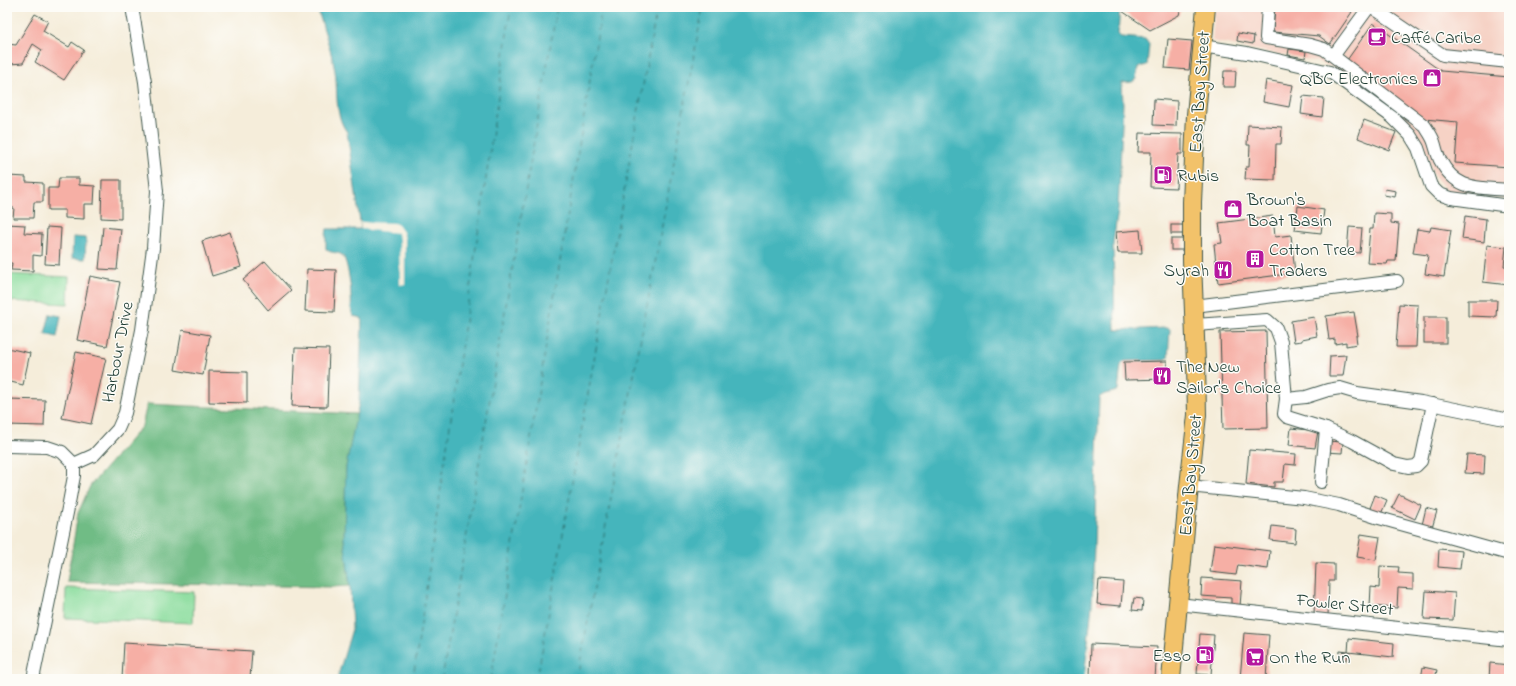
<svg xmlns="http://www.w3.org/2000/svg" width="1516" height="686" viewBox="0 0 1516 686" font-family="'Indie Flower',sans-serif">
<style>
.built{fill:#f6d2c5}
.green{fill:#8bdd9e;stroke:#558d69}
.forest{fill:#70bc85;stroke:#487c5c}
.water{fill:#45b5bc;stroke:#327978}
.pier{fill:#f5edda}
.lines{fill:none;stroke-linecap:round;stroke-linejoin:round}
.ferry{stroke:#2a615d;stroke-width:1;stroke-dasharray:5 4;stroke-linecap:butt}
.building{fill:#f6afa5}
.minor-casing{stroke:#3f574d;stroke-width:14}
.highway-casing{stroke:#3f574d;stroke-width:20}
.minor{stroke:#fff;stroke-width:12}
.highway{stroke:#f2c26a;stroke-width:18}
.labels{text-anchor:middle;stroke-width:3;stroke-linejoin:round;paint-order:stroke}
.poi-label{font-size:18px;fill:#1f3d34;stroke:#fdfcf7;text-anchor:start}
.street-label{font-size:18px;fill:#1f3d34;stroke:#fdfcf7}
</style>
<rect width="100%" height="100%" fill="#fdfcf7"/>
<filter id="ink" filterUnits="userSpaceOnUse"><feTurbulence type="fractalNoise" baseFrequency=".025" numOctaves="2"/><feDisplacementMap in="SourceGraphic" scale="8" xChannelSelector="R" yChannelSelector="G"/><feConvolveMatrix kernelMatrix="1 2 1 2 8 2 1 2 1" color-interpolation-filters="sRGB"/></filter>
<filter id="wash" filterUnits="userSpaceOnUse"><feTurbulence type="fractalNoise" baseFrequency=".012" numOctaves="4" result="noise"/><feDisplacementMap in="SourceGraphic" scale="16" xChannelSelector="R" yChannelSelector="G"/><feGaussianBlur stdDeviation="0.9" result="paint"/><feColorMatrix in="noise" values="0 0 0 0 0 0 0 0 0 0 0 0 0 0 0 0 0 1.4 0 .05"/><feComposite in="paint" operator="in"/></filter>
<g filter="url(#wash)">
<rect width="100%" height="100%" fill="#f5edda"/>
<path class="built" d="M1215,7H1509V199L1456,192L1445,189L1433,174L1425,145L1413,127L1331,66L1318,62L1212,41Z"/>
<g class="green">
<path d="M7,274L69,277L68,304L7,301Z"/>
<path d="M66,588L194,592L193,623L65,618Z"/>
</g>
<path class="forest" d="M147,404L357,414L346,467L344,539L350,586L331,587L67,582L78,513L90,486L142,426Z"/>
<g class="water">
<path d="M317,7H1120L1118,34L1121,37L1145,39L1149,44L1147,65L1138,67L1136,79L1132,82L1122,83L1123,104L1118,210L1113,243L1115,330L1166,328L1170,329L1168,358L1164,360L1125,361L1121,365L1118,390C1112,394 1104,392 1099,398L1092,605L1084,679H337L352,629L350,586L344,539L346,467L359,402L362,318L353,316C350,309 352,304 351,297C351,288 348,263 343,256C339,251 330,254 326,249V234L327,229H361L347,132C334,115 338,90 335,71C331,49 323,28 317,7Z"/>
<path d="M73,237L86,238L85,259L72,258Z"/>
<path d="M50,314L61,316L57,337L45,334Z"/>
</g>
<path class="pier" d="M360,222L394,223L398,225L403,232L405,239V284L400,285L399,241L398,233L361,229Z"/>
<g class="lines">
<g class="ferry">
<path d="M413,679L511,7"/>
<path d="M442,679L557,7"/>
<path d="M491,679L602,7"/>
<path d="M537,679L657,7"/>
<path d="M577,679L703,7"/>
</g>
</g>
<g id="blocks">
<g class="building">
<path d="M1122,7H1192L1180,11L1179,15L1150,30L1122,11Z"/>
<path d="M1275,7H1344L1352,12L1330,44L1319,36L1273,32Z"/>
<path d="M35,14L48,21L43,31L69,47L72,42L84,50L64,80L35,62L42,50L33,44L23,63L10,64V69H7V44L16,45Z"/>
<path d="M1373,23L1441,71L1509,77V167L1455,163L1458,122L1424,119L1345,63Z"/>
<path d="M1238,33L1254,36L1253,44L1237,41Z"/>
<path d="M1168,39L1192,41L1189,70L1165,68Z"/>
<path d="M1289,49L1306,51L1305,58L1288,55Z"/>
<path d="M1224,71H1236L1235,87H1223Z"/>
<path d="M1266,80L1293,85L1289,107L1263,102Z"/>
<path d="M1303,96L1324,98L1322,117L1301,114Z"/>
<path d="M1154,99L1177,101L1176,126L1153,125Z"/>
<path d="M1364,120L1396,132L1389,150L1358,138Z"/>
<path d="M1248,125L1282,127L1281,144H1276L1275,180L1245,179L1246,167H1249L1250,145H1247Z"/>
<path d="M1139,133L1182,134V154H1178L1176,188L1150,187L1151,152H1138Z"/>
<path d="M8,176L26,177V182L43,183V202H34L33,218H13L14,208H7Z"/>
<path d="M59,178H79V185L95,186L94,204H84V219L65,218V210H48V188H58Z"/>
<path d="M102,180H121V219L101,218Z"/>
<path d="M1385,189L1396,191L1395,197L1384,195Z"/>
<path d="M1298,206L1324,210L1321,233L1295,230Z"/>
<path d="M1374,213L1391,214V223L1399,224L1396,261H1388L1387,264L1367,263L1370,229H1373Z"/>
<path d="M1273,216L1275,237L1291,235L1295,273L1218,283L1214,244L1222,243L1219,223Z"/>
<path d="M1465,216L1486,219L1484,242L1462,239Z"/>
<path d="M7,224L25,225L24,233L42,234L41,256L33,255V271L11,270L12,263H7Z"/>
<rect x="1171" y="225" width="12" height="9"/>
<path d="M47,227L61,228L59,265L45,264Z"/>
<path d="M103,227L121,229L117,270L99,269Z"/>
<path d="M1349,227L1362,228L1360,253L1347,252Z"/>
<path d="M1431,227L1451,230L1444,277L1425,274L1428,255L1413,253L1417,229L1430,231Z"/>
<path d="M1140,230L1142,253H1118L1116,232Z"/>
<path d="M230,232L241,267L212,276L202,241Z"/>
<rect x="1171" y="239" width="12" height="11"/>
<path d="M1487,245L1506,247L1504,266L1509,267V285L1483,282Z"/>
<path d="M265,261L291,290L268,310L243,280Z"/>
<path d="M307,269L336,270L334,312L305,311Z"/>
<path d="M90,276L120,282L107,346L77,340Z"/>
<path d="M1468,300H1497L1496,317L1468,316Z"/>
<path d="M1399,304L1418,305L1416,347H1396Z"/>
<path d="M1354,312L1358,336H1356L1357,344L1346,346V342L1335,344V339L1329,340L1326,316Z"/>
<path d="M1314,317L1317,336L1302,339V341L1294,342L1291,321Z"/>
<rect x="1424" y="317" width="22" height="26"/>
<path d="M182,330L210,335L203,375L175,370Z"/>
<path d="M1266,331L1268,428L1223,429L1220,332Z"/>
<path d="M7,348L30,353L23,385L7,381Z"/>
<path d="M295,348L329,349L327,407L292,406Z"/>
<path d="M76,352L106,358L91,424L62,418Z"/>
<path d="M1346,355L1343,376H1329L1330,356Z"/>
<path d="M1167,361L1168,379L1125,380L1124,362Z"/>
<path d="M209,371L247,372V403L209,402Z"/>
<path d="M7,399L45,400L44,426L7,425Z"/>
<path d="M1291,428L1318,431L1315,448L1289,445Z"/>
<path d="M1326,441L1343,442L1342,453L1325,452Z"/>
<path d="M1249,450L1296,454L1295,465L1285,464L1283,482H1274V487L1246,484Z"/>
<path d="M1467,454L1485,455L1484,474L1465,473Z"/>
<path d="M1399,494L1421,505L1415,519L1392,508Z"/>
<path d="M1375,495L1387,500L1381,514L1370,508Z"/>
<path d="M1426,508L1437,511L1432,528L1422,525Z"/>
<path d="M1272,526L1296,529L1295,543L1270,540Z"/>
<path d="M1361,534L1380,537L1376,560L1357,557Z"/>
<path d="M1214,544L1270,551L1268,569L1238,565L1236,575L1210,572Z"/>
<path d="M1439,549L1462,551L1460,569L1438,567Z"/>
<path d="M1316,563L1334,564V581H1329L1328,616L1314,615Z"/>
<path d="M1380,566L1399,567L1398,573L1413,574V589L1398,588L1397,608L1370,606L1371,587L1379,588Z"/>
<path d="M1202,578L1242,581L1240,606L1231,605V598L1201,596Z"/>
<path d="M1099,580L1123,582L1121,606L1097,604Z"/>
<path d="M1426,591L1455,593L1453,620L1424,619Z"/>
<path d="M1134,598L1143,599L1142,611L1132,610Z"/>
<path d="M1244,633L1269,635L1266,679H1240Z"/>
<path d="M1200,634L1214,635L1211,675L1197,674Z"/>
<path d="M1349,638L1394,643L1393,657L1348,652Z"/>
<path d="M124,643L252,651L250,679H122Z"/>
<path d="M1091,644L1157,647L1155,679L1090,676Z"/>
<path d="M1340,651L1348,652L1347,660L1339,659Z"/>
<path d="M1490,663L1509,665V679H1489Z"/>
<path d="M1423,667L1437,670L1435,679H1421Z"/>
</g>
</g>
</g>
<g filter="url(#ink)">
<use href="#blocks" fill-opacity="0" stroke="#3f574d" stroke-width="1"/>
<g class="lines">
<defs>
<g id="minor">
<path d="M1268,7L1266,38L1310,45L1324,49L1425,126C1428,131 1432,136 1434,142C1436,148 1437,154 1440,160C1457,192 1478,187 1509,190"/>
<path d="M1372,7L1443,55L1509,62"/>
<path d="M1202,46L1247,53L1330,72L1392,117L1410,135L1418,148L1431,186L1439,194L1451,198L1509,206"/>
<path d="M1334,55L1369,7"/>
<path d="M1194,306L1397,281"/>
<path d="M1195,325L1267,320L1276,328L1281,342L1286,399L1284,414L1287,417L1326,429L1352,441L1394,464L1408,467L1416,466L1421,461L1433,404"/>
<path d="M1286,399L1306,397L1328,390L1340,388L1357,393L1421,402L1509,420"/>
<path d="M7,446L47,447L62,452L74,464"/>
<path d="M74,464L94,455L118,429L125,413L142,330L153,248L157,191L145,82L132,7"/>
<path d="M1321,482L1326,429"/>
<path d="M1189,486L1304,498L1339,505L1379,518L1509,554"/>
<path d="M1178,604L1509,640"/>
<path d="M33,679L68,508L74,476V464"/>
</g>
<path id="highway" d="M1171,679L1189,486L1197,415L1196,363L1192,261V202L1196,115L1206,7"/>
</defs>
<use href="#minor" class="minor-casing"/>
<use href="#highway" class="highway-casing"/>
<use href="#minor" class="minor"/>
<use href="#highway" class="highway"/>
</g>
</g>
<defs>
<symbol id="cafe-square" viewBox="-11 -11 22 22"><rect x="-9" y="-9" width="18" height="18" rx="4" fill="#b5179e" stroke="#fdfcf7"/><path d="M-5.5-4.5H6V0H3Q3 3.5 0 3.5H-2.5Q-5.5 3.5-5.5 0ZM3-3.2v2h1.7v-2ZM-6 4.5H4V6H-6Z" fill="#fff"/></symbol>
<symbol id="shop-square" viewBox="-11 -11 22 22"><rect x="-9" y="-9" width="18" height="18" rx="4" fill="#b5179e" stroke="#fdfcf7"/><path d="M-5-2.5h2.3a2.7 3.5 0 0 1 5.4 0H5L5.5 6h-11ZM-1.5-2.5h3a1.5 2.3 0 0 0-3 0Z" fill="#fff"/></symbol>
<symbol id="fuel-square" viewBox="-11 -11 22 22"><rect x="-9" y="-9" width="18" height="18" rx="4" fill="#b5179e" stroke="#fdfcf7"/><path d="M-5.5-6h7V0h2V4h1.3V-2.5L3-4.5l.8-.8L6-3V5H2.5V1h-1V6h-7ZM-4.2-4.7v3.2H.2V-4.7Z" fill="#fff"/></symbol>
<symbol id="building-square" viewBox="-11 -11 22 22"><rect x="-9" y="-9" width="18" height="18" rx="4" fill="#b5179e" stroke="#fdfcf7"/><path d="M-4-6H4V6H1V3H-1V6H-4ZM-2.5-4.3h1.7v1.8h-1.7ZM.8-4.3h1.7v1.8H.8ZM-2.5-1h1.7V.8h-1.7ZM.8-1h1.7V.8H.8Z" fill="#fff"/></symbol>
<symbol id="restaurant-square" viewBox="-11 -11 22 22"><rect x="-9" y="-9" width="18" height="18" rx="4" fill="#b5179e" stroke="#fdfcf7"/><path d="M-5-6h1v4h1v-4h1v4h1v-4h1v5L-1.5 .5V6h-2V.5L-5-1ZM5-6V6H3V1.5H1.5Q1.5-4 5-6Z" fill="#fff"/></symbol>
<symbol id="supermarket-square" viewBox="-11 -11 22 22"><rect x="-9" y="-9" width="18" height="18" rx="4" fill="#b5179e" stroke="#fdfcf7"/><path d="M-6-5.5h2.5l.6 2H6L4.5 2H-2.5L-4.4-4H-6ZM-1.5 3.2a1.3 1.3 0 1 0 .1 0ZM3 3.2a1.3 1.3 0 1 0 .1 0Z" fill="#fff"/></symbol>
</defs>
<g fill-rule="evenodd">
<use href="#cafe-square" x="1366" y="26" width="22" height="22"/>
<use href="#shop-square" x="1421" y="67" width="22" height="22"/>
<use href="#fuel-square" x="1152" y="164" width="22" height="22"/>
<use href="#shop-square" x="1222" y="198" width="22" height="22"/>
<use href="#building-square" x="1244" y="248" width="22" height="22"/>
<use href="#restaurant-square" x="1212" y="259" width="22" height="22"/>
<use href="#restaurant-square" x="1151" y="365" width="22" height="22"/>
<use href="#fuel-square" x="1194" y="644" width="22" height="22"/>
<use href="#supermarket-square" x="1244" y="646" width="22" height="22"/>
</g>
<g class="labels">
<g class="poi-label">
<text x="1391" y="43">Caffé Caribe</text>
<text x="1418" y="84" text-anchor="end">QBC Electronics</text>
<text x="1177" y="181">Rubis</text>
<text x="1247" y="205">Brown's<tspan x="1247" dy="21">Boat Basin</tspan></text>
<text x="1269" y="255">Cotton Tree<tspan x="1269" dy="21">Traders</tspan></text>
<text x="1209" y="276" text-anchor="end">Syrah</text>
<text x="1176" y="372">The New<tspan x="1176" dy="21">Sailor's Choice</tspan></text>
<text x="1191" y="661" text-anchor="end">Esso</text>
<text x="1269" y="663">On the Run</text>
</g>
<g class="street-label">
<text transform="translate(1199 92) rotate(-86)" y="6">East Bay Street</text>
<text transform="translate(117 352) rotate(-79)" y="6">Harbour Drive</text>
<text transform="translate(1190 475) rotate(-85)" y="6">East Bay Street</text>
<text transform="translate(1345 604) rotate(6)" y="6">Fowler Street</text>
</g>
</g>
<rect width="1516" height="686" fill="none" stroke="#fdfcf7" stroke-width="24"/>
</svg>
